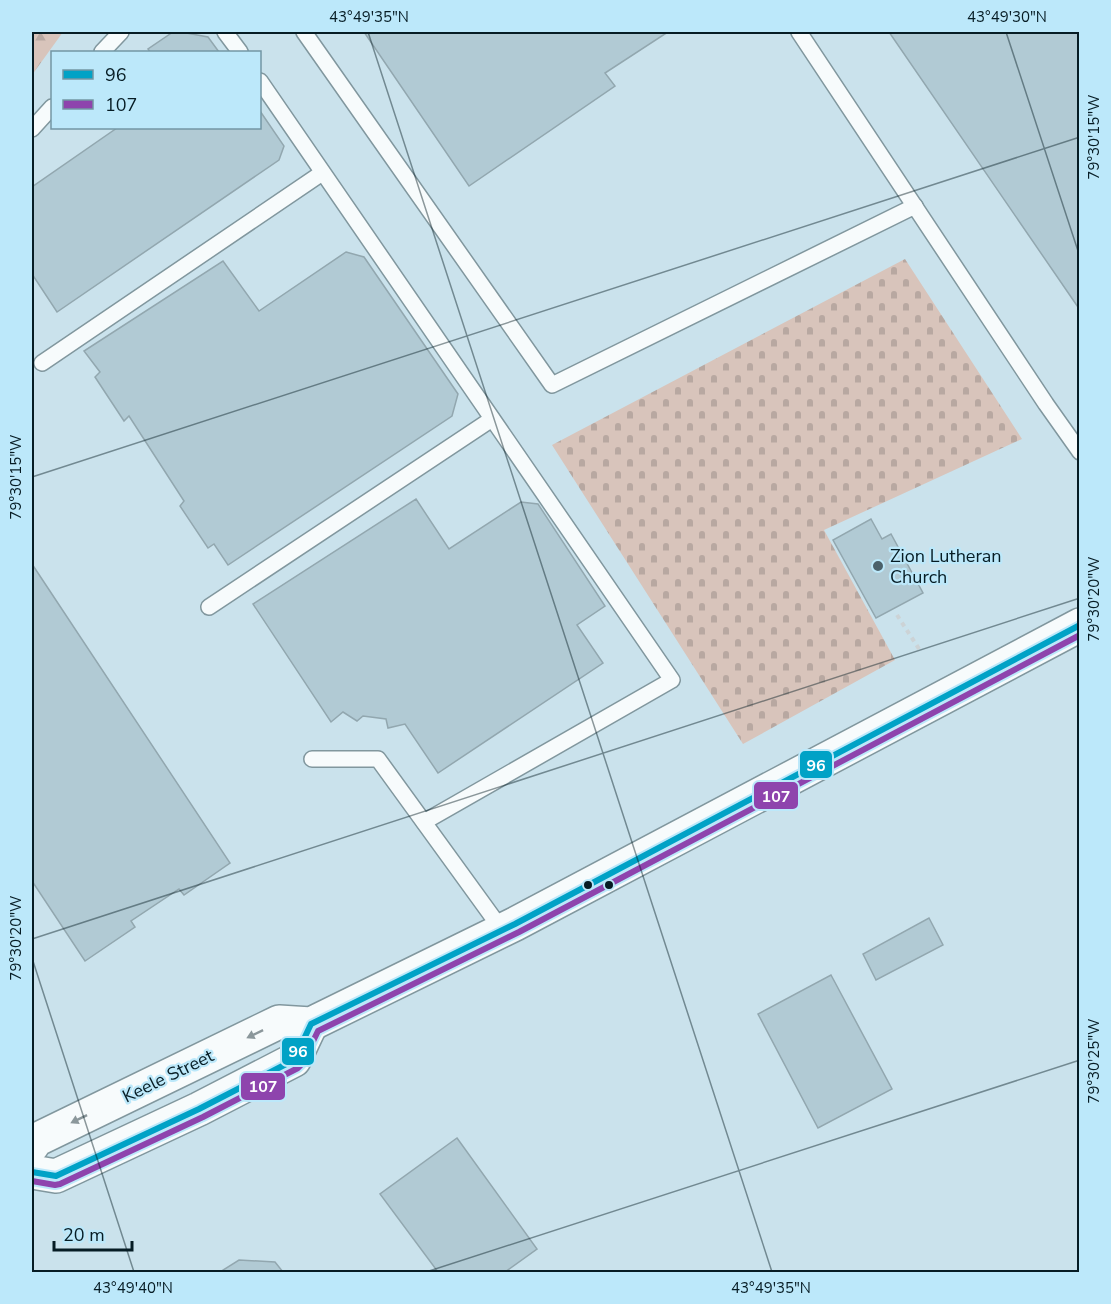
<svg xmlns="http://www.w3.org/2000/svg" width="1111" height="1304" viewBox="0 0 1111 1304" font-family="'Nunito Sans',sans-serif">
<style>
.forest{fill:url(#forest-firs)}
.cemetery{fill:url(#cemetery-stones)}
.building{fill:#b1cad4;stroke:#92a7af;stroke-width:1.5}
.lines{fill:none;stroke-linecap:round;stroke-linejoin:round}
.service-casing{stroke:#81979e;stroke-width:18}
.secondary-casing{stroke:#81979e;stroke-width:36}
.path{stroke:#ccd3d6;stroke-width:4;stroke-dasharray:4.5 4.5;stroke-linecap:butt}
.service{stroke:#f7fbfc;stroke-width:15}
.secondary{stroke:#f7fbfc;stroke-width:33}
.bus-1-casing{stroke:#bce8fa;stroke-width:10}
.bus-2-casing{stroke:#bce8fa;stroke-width:10}
.bus-1{stroke:#00a2c6;stroke-width:6}
.bus-2{stroke:#8e44ad;stroke-width:6}
.oneway{fill:#8b979b}
.ticks{fill:none;stroke:#061c24;stroke-width:1.5;stroke-opacity:0.45}
.poi-dot{fill:#4b616a;stroke:#bce8fa;stroke-width:2}
.bus-dot{fill:#061c24;stroke:#bce8fa;stroke-width:2}
.labels{text-anchor:middle;stroke-width:4.5;stroke-linejoin:round;paint-order:stroke}
.poi-label{font-size:18px;fill:#061c24;stroke:#bce8fa;text-anchor:start}
.street-label{font-size:18px;fill:#061c24;stroke:#bce8fa}
.line-badge{stroke:#bce8fa;stroke-width:2}
.badge-label{font-size:16px;text-anchor:middle;font-weight:bold;fill:#fff}
.neatline{fill:none;stroke:#061c24;stroke-width:2}
.ticks-label{font-size:15px;text-anchor:middle;fill:#061c24}
</style>
<defs>
<pattern id="forest-firs" width="22" height="20" patternUnits="userSpaceOnUse" patternTransform="scale(1.5)"><rect width="22" height="20" fill="#d8c4bb"/><path d="M5 1l3.5 6h-7zM16 11l3.5 6h-7z" fill="#b8a8a1"/></pattern>
<pattern id="cemetery-stones" width="16" height="16" patternUnits="userSpaceOnUse" patternTransform="scale(1.5)"><rect width="16" height="16" fill="#d8c4bb"/><path d="M2 7V4a2 2 0 0 1 4 0v3zM10 15v-3a2 2 0 0 1 4 0v3z" fill="#b8a8a1"/></pattern>
</defs>
<rect width="100%" height="100%" fill="#cae2ec"/>
<path class="forest" d="M32,32H63L32,75Z"/>
<path class="cemetery" d="M905,259L1022,439L824,530L895,660L743,744L552,445Z"/>
<g class="building">
<path d="M173,32H181L208,37L219,52H150L148,49Z"/>
<path d="M364,32H668L605,73L615,86L469,186Z"/>
<path d="M889,32H1080V310Z"/>
<path d="M260,111L284,146L279,160L57,312L32,274V187L117,128H260Z"/>
<path d="M346,252L364,257L458,394L452,416L228,565L214,544L208,548L180,506L184,501L129,416L124,421L95,377L100,372L84,351L223,261L259,311Z"/>
<path d="M416,499L449,549L521,502L538,504L605,606L577,625L603,663L438,773L405,724L388,728L386,719L363,716L357,721L343,712L331,722L253,604Z"/>
<path d="M871,519L882,539L891,534L923,593L876,618L833,540Z"/>
<path d="M32,564L230,863L184,895L179,889L131,921L135,927L85,961L32,881Z"/>
<path d="M929,918L943,945L876,980L863,954Z"/>
<path d="M831,975L892,1089L818,1128L758,1014Z"/>
<path d="M457,1138L537,1249L505,1272H438L380,1194Z"/>
<path d="M239,1260L275,1262L283,1272H220Z"/>
</g>
<g class="lines">
<defs>
<g id="service">
<path d="M225,32L240,52"/>
<path d="M304,32L552,385L915,206"/>
<path d="M799,32L1046,404L1080,452"/>
<path d="M102,52L121,32"/>
<path d="M260,81L672,680L424,822"/>
<path d="M32,129L52,107"/>
<path d="M42,363L322,173"/>
<path d="M209,607L492,419"/>
<path d="M312,759H378L502,930"/>
</g>
<g id="secondary">
<path d="M32,1146L36,1140L279,1022L311,1024L515,924L1080,625"/>
<path d="M32,1172L56,1176L199,1109L294,1060L311,1024"/>
</g>
</defs>
<use href="#service" class="service-casing"/>
<use href="#secondary" class="secondary-casing"/>
<path class="path" d="M897,615L921,652"/>
<use href="#service" class="service"/>
<use href="#secondary" class="secondary"/>
<defs>
<path id="bus-1" d="M32,1172L56,1176L199,1109L294,1060L311,1024L515,924L1080,625"/>
<path id="bus-2" d="M32,1181L55,1185L60,1184L203,1117L298,1068L302,1064L318,1031L519,932L1080,635"/>
</defs>
<use href="#bus-1" class="bus-1-casing"/>
<use href="#bus-2" class="bus-2-casing"/>
<use href="#bus-1" class="bus-1"/>
<use href="#bus-2" class="bus-2"/>
</g>
<defs><path id="oneway-solid" d="M-6-.8H1V-3.2L6.5 0L1 3.2V.8H-6Z" transform="scale(1.5)"/></defs>
<g class="oneway">
<use href="#oneway-solid" transform="translate(255 1034) rotate(154)"/>
<use href="#oneway-solid" transform="translate(79 1119) rotate(154)"/>
</g>
<path class="ticks" d="M368,32L772,1272M1006,32L1080,257M32,477L1080,137M32,939L1080,598M32,958L134,1272M426,1272L1080,1060"/>
<circle class="poi-dot" cx="878" cy="566" r="6"/>
<g class="bus-dot">
<circle cx="588" cy="885" r="5"/>
<circle cx="609" cy="885" r="5"/>
</g>
<g class="labels">
<g class="poi-label">
<text x="890" y="562">Zion Lutheran<tspan x="890" dy="21">Church</tspan></text>
</g>
<g class="street-label">
<text transform="translate(168 1076) rotate(-26)" y="6">Keele Street</text>
</g>
</g>
<g class="line-badge">
<rect x="799" y="750" width="34" height="29" rx="6" fill="#00a2c6"/>
<rect x="753" y="781" width="46" height="29" rx="6" fill="#8e44ad"/>
<rect x="281" y="1037" width="34" height="29" rx="6" fill="#00a2c6"/>
<rect x="240" y="1072" width="46" height="29" rx="6" fill="#8e44ad"/>
</g>
<g class="badge-label">
<text x="816" y="771">96</text>
<text x="776" y="802">107</text>
<text x="298" y="1057">96</text>
<text x="263" y="1092">107</text>
</g>
<rect width="1111" height="1304" fill="none" stroke="#bce8fa" stroke-width="66"/>
<rect x="51" y="51" width="210" height="78" fill="#bce8fa" stroke="#7396a4" stroke-width="1.5"/>
<rect x="63" y="70" width="30" height="9" fill="#00a2c6" stroke="#7396a4" stroke-width="1.5"/>
<text x="105" y="81" font-size="18" fill="#061c24">96</text>
<rect x="63" y="100" width="30" height="9" fill="#8e44ad" stroke="#7396a4" stroke-width="1.5"/>
<text x="105" y="111" font-size="18" fill="#061c24">107</text>
<path d="M54 1241v9h78v-9" fill="none" stroke="#061c24" stroke-width="3"/>
<text x="63" y="1241" font-size="18" fill="#061c24" stroke="#bce8fa" stroke-width="4.5" paint-order="stroke">20 m</text>
<rect x="33" y="33" width="1045" height="1238" class="neatline"/>
<g class="ticks-label">
<text x="369" y="22">43°49'35"N</text>
<text x="1007" y="22">43°49'30"N</text>
<text transform="translate(1094 137) rotate(-90)" y="5">79°30'15"W</text>
<text transform="translate(16 477) rotate(-90)" y="5">79°30'15"W</text>
<text transform="translate(1094 599) rotate(-90)" y="5">79°30'20"W</text>
<text transform="translate(16 938) rotate(-90)" y="5">79°30'20"W</text>
<text transform="translate(1094 1061) rotate(-90)" y="5">79°30'25"W</text>
<text x="133" y="1293">43°49'40"N</text>
<text x="771" y="1293">43°49'35"N</text>
</g>
</svg>
